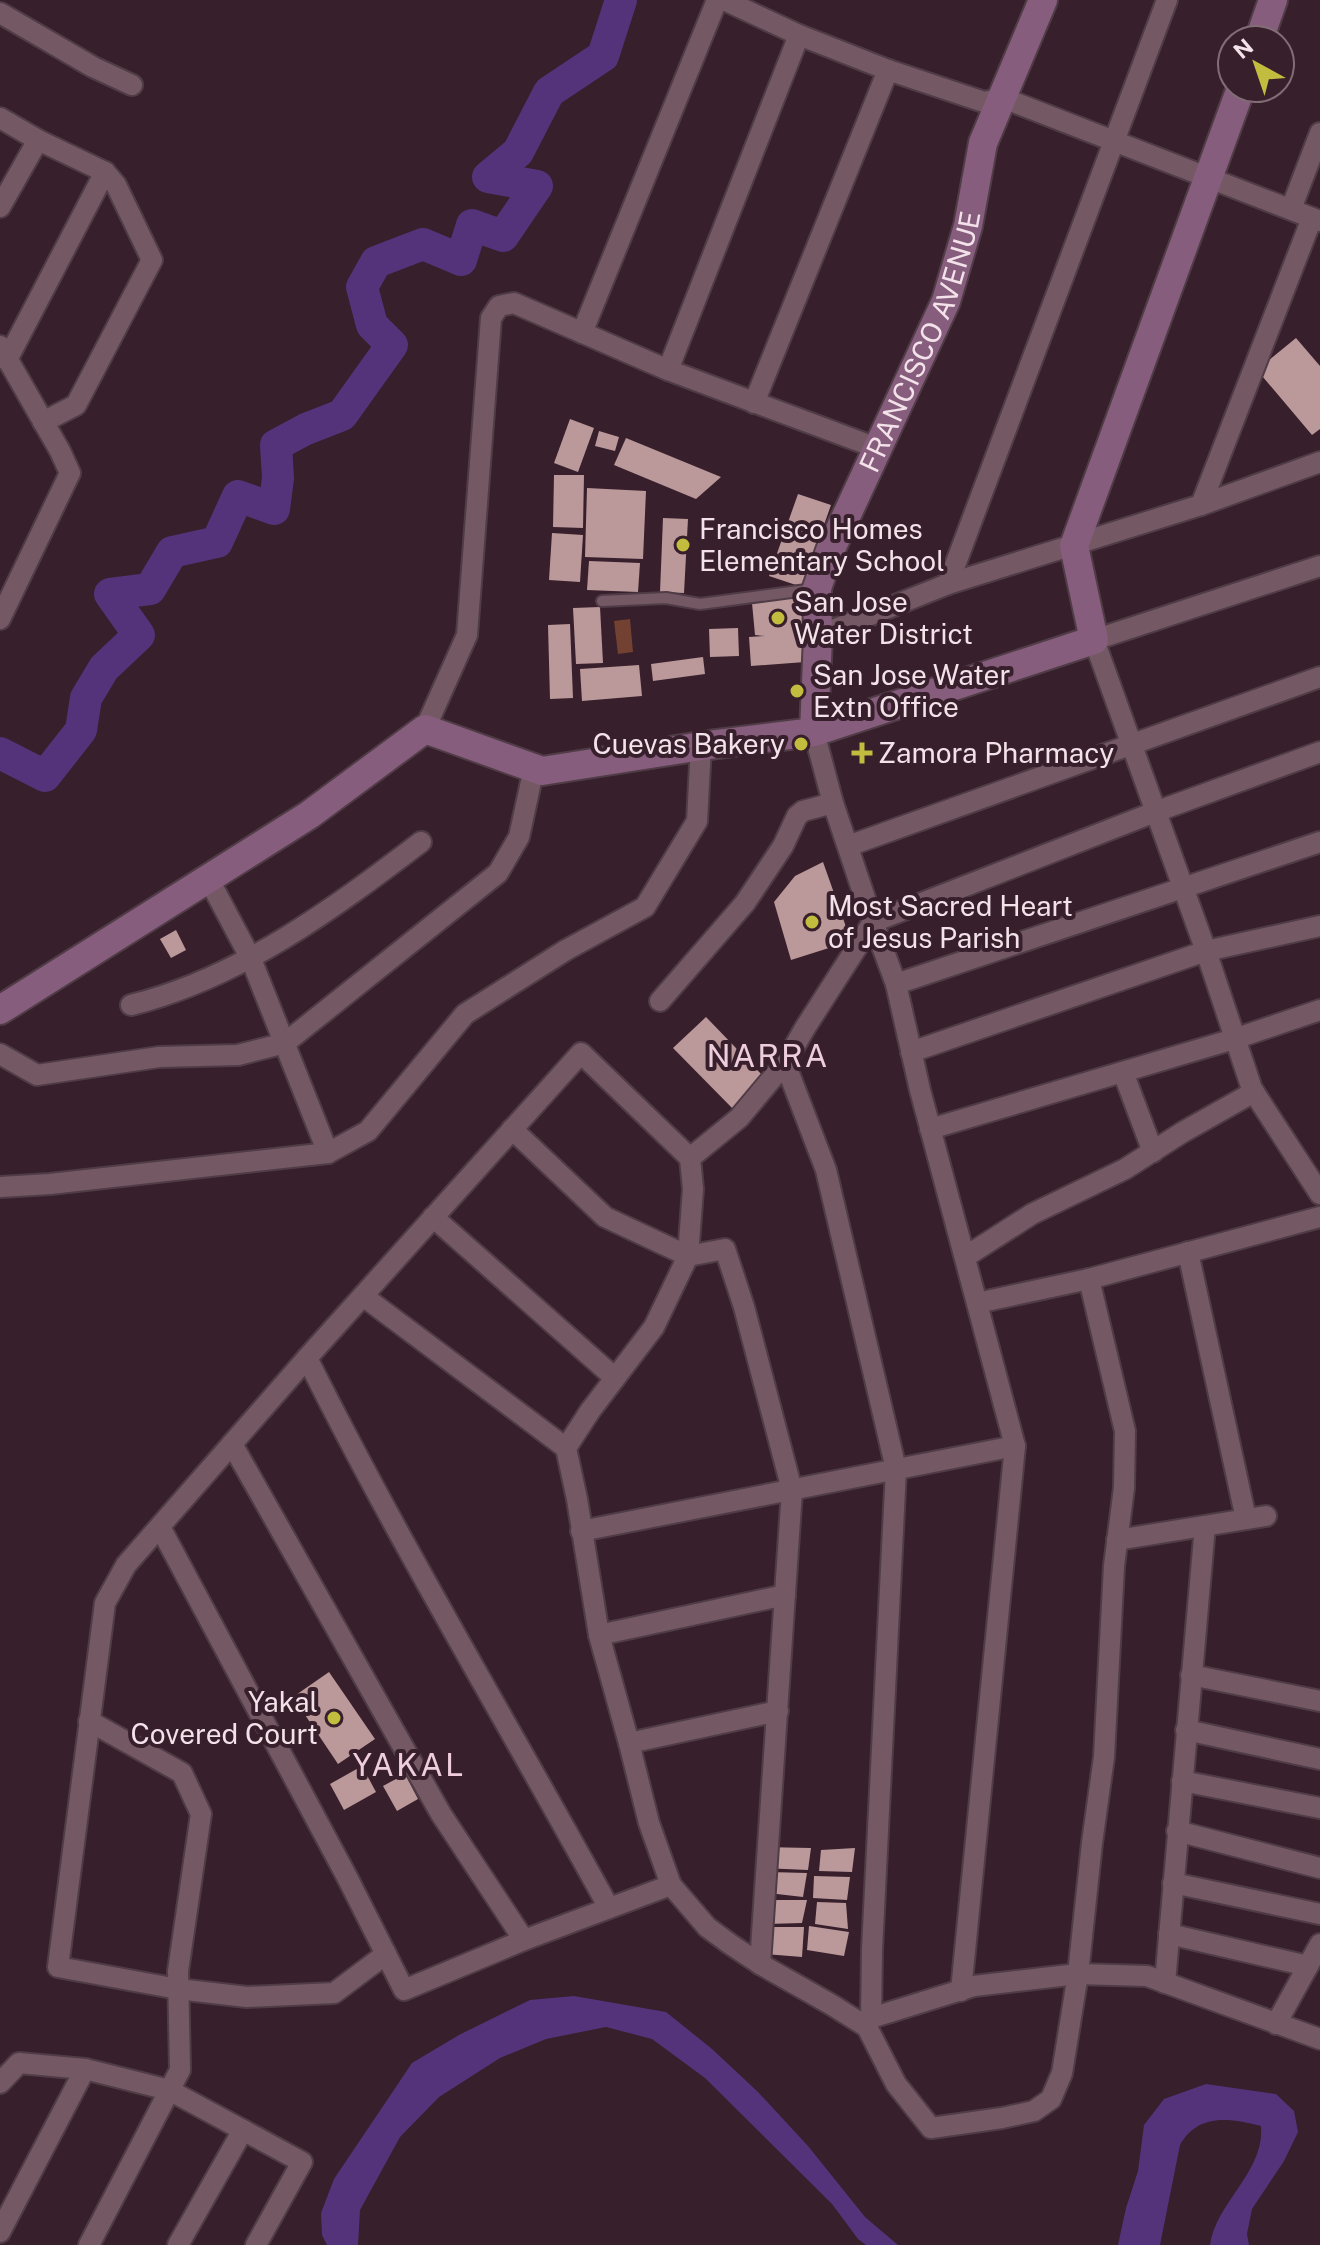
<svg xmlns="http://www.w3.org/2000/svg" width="1320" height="2245" viewBox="0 0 1320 2245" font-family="'Public Sans',sans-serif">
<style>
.green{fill:#734132}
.water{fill:#55337b}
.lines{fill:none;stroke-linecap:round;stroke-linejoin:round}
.river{stroke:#55337b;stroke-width:32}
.building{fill:#bb999b}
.lane-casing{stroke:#503c46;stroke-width:14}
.street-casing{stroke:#503c46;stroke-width:24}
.secondary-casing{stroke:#503c46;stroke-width:32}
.lane{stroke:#745965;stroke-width:10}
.street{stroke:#745965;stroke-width:20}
.secondary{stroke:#865d7c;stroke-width:28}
.poi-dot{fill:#c2bd3f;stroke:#371f2b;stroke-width:3}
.labels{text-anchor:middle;stroke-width:8;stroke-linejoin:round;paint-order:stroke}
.street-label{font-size:28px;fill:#f3e2e9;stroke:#371f2b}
.poi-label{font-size:28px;fill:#f3e2e9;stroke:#371f2b;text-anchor:start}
.quarter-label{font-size:32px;letter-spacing:2px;fill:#eecedc;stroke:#371f2b}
</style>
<rect width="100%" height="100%" fill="#371f2b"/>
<path class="green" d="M630,619L633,652L618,654L614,621Z"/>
<g class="water">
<path d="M574,1996L666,2012L712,2049L758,2092L808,2146L865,2217L898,2245H866L858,2239L832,2204L705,2078L652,2039L606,2027L546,2039L500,2058L439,2097L400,2137L360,2210L358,2245H327L322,2235L321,2213L334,2179L412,2063L459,2035L530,2000Z"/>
<path d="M1206,2084L1276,2094L1294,2111L1298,2132L1284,2161L1252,2209L1247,2234L1249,2245H1210C1216,2202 1265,2172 1261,2126C1230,2118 1198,2113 1180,2145L1160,2245H1118L1126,2208L1138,2171L1144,2125L1164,2099Z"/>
</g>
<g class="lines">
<path class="river" d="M0,753L45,776L81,730L86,698L104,668L139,635L110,594L150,589L172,552L217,542L238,496L274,509L278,478L276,445L306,429L342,415L392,345L372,325L362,287L376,262L423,244L461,260L472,225L503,236L537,186L488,177L518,152L549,92L603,56L621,0"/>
</g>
<g class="building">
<path d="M1296,338L1320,366V429L1312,435L1257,370Z"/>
<path d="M570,419L594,428L578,472L554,463Z"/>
<path d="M599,431L619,437L615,451L595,446Z"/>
<path d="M626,438L721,477L696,499L614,465Z"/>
<path d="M554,475H584L583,528L553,527Z"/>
<path d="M587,488L646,491L643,559L585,557Z"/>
<path d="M798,494L831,505L802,587L769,576Z"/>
<path d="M663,518L688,519L684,593L660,592Z"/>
<path d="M552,533L583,535L580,582L549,580Z"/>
<path d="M589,561L640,563L638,592L587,590Z"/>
<path d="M802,597L805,662L751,666L749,637L765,636L755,635L752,603Z"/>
<path d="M600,607L603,663L576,664L573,608Z"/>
<path d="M570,624L573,698L550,699L548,625Z"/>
<path d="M738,628L739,656L710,657L709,629Z"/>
<path d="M703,657L705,674L653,681L651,664Z"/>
<path d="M639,665L642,696L582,701L580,669Z"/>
<path d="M823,862L851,941L791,960L774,902L795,876Z"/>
<path d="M176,930L186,950L171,958L160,939Z"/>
<path d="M706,1017L767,1080L735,1111L673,1048Z"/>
<path d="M329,1672L375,1739L338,1764L293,1697Z"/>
<path d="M362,1766L376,1792L344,1810L330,1784Z"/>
<path d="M405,1774L418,1799L397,1811L383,1786Z"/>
<path d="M762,1847L811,1848L808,1870L762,1868Z"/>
<path d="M855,1848L852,1872L819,1871L821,1850Z"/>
<path d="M769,1872L807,1873L803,1897L768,1893Z"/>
<path d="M814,1876L850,1877L847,1900L813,1898Z"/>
<path d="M768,1900H807L802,1923L767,1924Z"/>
<path d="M817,1902L846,1903L848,1929L815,1924Z"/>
<path d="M809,1926L849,1932L844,1956L807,1950Z"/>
<path d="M767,1927H804L802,1957L765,1954Z"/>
</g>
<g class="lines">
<defs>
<path id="lane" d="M602,601L666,598L700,604L814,589"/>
<g id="street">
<path d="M724,0L799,35L888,70L984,102L1003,98L1320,221"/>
<path d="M0,13L93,67L132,85"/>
<path d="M0,118L38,140L105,172L116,185L152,260L76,405L43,422"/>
<path d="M0,207L38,140"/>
<path d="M1291,209L1320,133"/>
<path d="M582,333L717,0"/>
<path d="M0,346L60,451L70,473L0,619"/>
<path d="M7,360L105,172"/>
<path d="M668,370L799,35"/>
<path d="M754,403L888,70"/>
<path d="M1201,505L1312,218"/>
<path d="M1320,566L1094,640L1206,951L1252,1089L1320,1194"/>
<path d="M948,584L1167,0"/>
<path d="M818,636L948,584L1201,505L1320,462"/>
<path d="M425,729L467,635L491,318L499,306L514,303L668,370L877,448"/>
<path d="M814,732L833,803L873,922L896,984L920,1090L1015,1446L961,1991"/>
<path d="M848,846L1320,677"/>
<path d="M208,878L251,959L328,1153"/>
<path d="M896,984L1320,842"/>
<path d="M660,1001L745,903L783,846L797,816L803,811L833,803"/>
<path d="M131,1005C240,978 333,909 421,842"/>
<path d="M911,1052L1206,951L1320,926"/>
<path d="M0,1054L37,1075L159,1057L238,1055L285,1043L498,873L519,837L534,768"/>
<path d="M785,1063L826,1170L896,1469L872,1950L871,2018L867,2027"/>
<path d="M1123,1072L1153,1152"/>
<path d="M512,1129L605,1217L688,1256L725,1249L744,1307L792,1490L760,1964"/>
<path d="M930,1129L1234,1039L1320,1010"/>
<path d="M0,1187L50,1184L328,1153L368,1131L465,1014L566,950L645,907L697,821L701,746"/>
<path d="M433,1217L615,1378"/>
<path d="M1188,1252L1246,1519"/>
<path d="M965,1257L1032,1214L1125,1169L1183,1132L1254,1092"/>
<path d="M1089,1279L1125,1431L1124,1488L1114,1566L1104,1757L1092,1843L1078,1974L1062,2073L1051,2099L1034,2111L1002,2118L931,2128L896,2084L867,2027L832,2005L760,1964L730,1944L707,1927L671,1885L649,1823L629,1743L599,1635L577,1499L566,1448L590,1411L654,1327L688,1256L693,1189L690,1158L739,1118L785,1063L805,1028L873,922L1155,812L1320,752"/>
<path d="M363,1296L566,1448"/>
<path d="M977,1303L1089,1279L1320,1217"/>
<path d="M307,1358C400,1545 509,1725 609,1908"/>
<path d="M232,1444L441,1814L524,1940"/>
<path d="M160,1527L347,1877L404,1990L524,1940L671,1885"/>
<path d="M581,1531L1015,1446"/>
<path d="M1117,1540L1266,1516"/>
<path d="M599,1635L785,1595"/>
<path d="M1191,1675L1320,1701"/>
<path d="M1186,1730L1320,1759"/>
<path d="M629,1743L778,1711"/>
<path d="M1182,1781L1320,1808"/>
<path d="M1177,1831L1320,1868"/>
<path d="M1173,1883L1320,1914"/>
<path d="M1169,1934L1308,1966"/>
<path d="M386,1954L334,1993L247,1997L178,1989L58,1967L105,1603L126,1565L307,1358L581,1053L690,1158"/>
<path d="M1165,1983L1205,1526"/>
<path d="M871,2018L974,1986L1078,1974L1147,1976L1320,2039"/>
<path d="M1276,2024L1320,1944"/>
<path d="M0,2083L19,2063L85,2069L169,2090L302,2162L256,2245"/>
<path d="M0,2232L85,2069"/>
<path d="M89,2245L180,2070L178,1971L201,1814L182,1773L89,1721"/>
<path d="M178,2245L243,2130"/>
</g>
<g id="secondary">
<path d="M1259,40L1273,0"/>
<path id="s1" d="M814,732L818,636L817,588L830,551L946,301L968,226L983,143L1043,0"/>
<path d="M0,1010L309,815L425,729L542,771L701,746L814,732L1094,640L1074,546L1241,88"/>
</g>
</defs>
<use href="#lane" class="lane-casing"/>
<use href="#street" class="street-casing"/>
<use href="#secondary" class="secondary-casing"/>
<use href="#lane" class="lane"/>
<use href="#street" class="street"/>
<use href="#secondary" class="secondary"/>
</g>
<g class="poi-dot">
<circle cx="683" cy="545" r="8"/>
<circle cx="778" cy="618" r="8"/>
<circle cx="797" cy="691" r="8"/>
<circle cx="801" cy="744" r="8"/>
<path d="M858 741h8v8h8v8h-8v8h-8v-8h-8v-8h8z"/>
<circle cx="812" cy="922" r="8"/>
<circle cx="334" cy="1718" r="8"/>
</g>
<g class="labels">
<g class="street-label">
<text dy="10" stroke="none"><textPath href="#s1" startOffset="412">FRANCISCO AVENUE</textPath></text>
</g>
<g class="poi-label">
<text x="699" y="539">Francisco Homes<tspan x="699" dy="32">Elementary School</tspan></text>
<text x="794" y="612">San Jose<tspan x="794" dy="32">Water District</tspan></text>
<text x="813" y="685">San Jose Water<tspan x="813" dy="32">Extn Office</tspan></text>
<text x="785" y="754" text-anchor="end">Cuevas Bakery</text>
<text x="878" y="763">Zamora Pharmacy</text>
<text x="828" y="916">Most Sacred Heart<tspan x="828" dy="32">of Jesus Parish</tspan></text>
<text x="318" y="1712" text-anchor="end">Yakal<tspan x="318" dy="32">Covered Court</tspan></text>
</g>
<g class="quarter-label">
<text x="768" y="1067">NARRA</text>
<text x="409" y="1776">YAKAL</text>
</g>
</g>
<g transform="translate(1256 64) rotate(320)"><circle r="38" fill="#371f2b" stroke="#826d77" stroke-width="2"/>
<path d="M0-6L14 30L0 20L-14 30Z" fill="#c2bd3f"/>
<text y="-12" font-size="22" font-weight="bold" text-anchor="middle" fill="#f3e2e9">N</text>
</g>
</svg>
